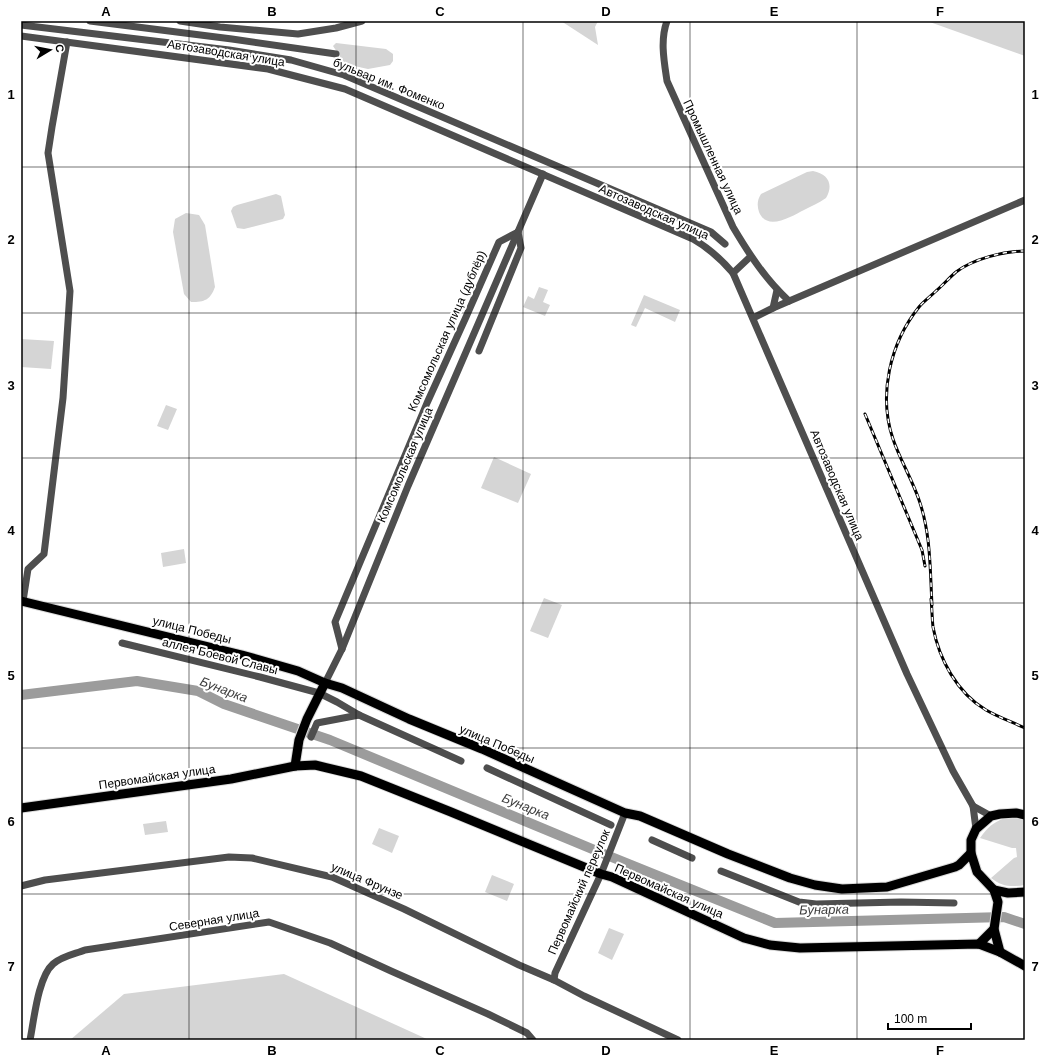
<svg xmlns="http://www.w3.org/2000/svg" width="1046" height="1061" viewBox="0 0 1046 1061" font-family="Arial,sans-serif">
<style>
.green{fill:#d5d5d5}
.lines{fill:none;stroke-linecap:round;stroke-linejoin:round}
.river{stroke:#9c9c9c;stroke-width:10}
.major-casing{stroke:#dbdbdb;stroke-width:11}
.minor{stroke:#4e4e4e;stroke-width:7}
.major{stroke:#000;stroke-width:9}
.rail-casing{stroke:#000;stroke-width:3}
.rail{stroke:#fff;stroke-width:1.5;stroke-dasharray:4.5;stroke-linecap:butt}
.grid{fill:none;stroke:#000;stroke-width:1;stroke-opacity:0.55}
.labels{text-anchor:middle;stroke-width:4;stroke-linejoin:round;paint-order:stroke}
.street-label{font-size:12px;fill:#000;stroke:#fff}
.water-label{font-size:13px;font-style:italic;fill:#3d3d3d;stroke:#fff}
.neatline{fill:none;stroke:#000;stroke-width:1.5}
.grid-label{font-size:13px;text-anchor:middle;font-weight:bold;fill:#000}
</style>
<rect width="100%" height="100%" fill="#fff"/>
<g class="green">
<path d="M561,21H598L595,27L598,45Z"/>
<path d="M927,21H1025V56Z"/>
<path d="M336,43L386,49L393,54V61L390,65L368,69L345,64L333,46Z"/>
<path d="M813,171C828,174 834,184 826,198C819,203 811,206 804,210C792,216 767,232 759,212C757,206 757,200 761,194L807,172Z"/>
<path d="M276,194L281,196L285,215L283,219L244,229L237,228L231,211L233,207L237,205Z"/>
<path d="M186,213L199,215L205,225L215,287C210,300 205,302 191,302L184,294L173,232L175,219Z"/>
<path d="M539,287L548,290L543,302L550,305L545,316L523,307L528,296L534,299Z"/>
<path d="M644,295L680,310L675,322L645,308L636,327L631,325Z"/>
<path d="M21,339L54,341L51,369L21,367Z"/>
<path d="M166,405L177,409L168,430L157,426Z"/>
<path d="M494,457L531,474L518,503L481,488Z"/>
<path d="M184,549L186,563L163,567L161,553Z"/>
<path d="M544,598L562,605L548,638L530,631Z"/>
<path d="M1005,818H1016L1025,820V885C1012,887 1002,887 991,878L1014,858L1017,857L1016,848H1012L980,838C988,827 992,823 1005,818Z"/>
<path d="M166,821L168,832L145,835L143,824Z"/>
<path d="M379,828L399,836L392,853L372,844Z"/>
<path d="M492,875L514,884L507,901L485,892Z"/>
<path d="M609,928L624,934L612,960L598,953Z"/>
<path d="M284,974L429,1040H70L124,994Z"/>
</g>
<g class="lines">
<path class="river" d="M21,695L137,681L198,691L224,704L330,740L609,856L775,923L1004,917L1025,924"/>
<defs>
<g id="major">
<path d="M21,601L242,655L298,671L325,683L342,688L409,719L482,749L625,813L640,816L728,854L790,878L815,885L842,889L887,887L955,867L959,865L971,853"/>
<path d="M295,766L299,740L307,719L325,683"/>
<path d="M21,808L231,779L295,766L315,765L361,776L451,812L601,874L612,877L744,938L770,945L800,948L979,944L1000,952L1025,966"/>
<path d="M994,890L1008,893L1025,892"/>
<path d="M979,944L994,929"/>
<path d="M1000,952L994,929L998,902L994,890L977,872L971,853V840L976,829L991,816L1000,814L1016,813L1025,815"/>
</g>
</defs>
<use href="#major" class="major-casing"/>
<g class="minor">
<path d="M90,21L232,39L336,54"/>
<path d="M180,21L220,27L298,34L336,28L362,21"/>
<path d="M667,21C660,40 664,61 667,81L733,227C749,254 766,280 789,301"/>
<path d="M21,25L229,50L291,60L344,75L711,232L725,244"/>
<path d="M21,36L268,69L345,89L693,239C709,248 721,259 733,273L907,674L953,771L973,806L976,829"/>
<path d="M733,273L750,257"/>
<path d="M773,308L1025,200"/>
<path d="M753,318L773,308L777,290"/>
<path d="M479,351L521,248L518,232"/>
<path d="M23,601L28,569L44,554L63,398L70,291L48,153L52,127L67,42"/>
<path d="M122,643L260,677L319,693L337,702L359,715L461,761"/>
<path d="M342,649L335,622L427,403L466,317L499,242L518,232"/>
<path d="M325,683L342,649L408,486L543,174"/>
<path d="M311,737L317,723L359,715"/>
<path d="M487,768L611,825"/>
<path d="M973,806L991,816"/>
<path d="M652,840L692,858"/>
<path d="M721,871L799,902L816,904L901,902L954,903"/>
<path d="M21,886L45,880L229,857L252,858L332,877L404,909L519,965L554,980L584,996L678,1040"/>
<path d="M554,980L555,973L601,874L625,813"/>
<path d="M30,1040C34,1020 38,977 53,964C62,956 75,954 85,950L269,922L330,943L391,971L488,1014L527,1033L533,1040"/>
</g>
<use href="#major" class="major"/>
<defs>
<g id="rail">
<path d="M865,414L922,550L925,566"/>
<path d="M931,599C932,608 932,618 933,627C939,659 957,693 986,710C998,717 1012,722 1025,728"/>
<path d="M932,605C930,570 931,534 919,500C912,479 900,460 893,439C878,395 890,343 919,307C924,301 931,296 936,291C943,285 949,278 956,272C973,259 1004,251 1025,251"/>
</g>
</defs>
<use href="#rail" class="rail-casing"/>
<use href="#rail" class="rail"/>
</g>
<path class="grid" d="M189,21V1040M356,21V1040M523,21V1040M690,21V1040M857,21V1040M21,167H1025M21,313H1025M21,458H1025M21,603H1025M21,748H1025M21,894H1025"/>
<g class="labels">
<g class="street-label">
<text transform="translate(226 53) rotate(9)" y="4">Автозаводская улица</text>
<text transform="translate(389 84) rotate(22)" y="4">бульвар им. Фоменко</text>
<text transform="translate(713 157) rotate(65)" y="4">Промышленная улица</text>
<text transform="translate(654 212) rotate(24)" y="4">Автозаводская улица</text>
<text transform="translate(447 331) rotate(-66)" y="4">Комсомольская улица (дублёр)</text>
<text transform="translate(405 465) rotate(-67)" y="4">Комсомольская улица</text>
<text transform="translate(837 485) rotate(67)" y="4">Автозаводская улица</text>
<text transform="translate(192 630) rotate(14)" y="4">улица Победы</text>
<text transform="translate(220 656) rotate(14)" y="4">аллея Боевой Славы</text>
<text transform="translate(497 744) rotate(23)" y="4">улица Победы</text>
<text transform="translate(157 777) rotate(-8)" y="4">Первомайская улица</text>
<text transform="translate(367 881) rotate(23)" y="4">улица Фрунзе</text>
<text transform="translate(669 891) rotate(24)" y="4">Первомайская улица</text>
<text transform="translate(579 892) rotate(-66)" y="4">Первомайский переулок</text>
<text transform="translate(214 920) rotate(-9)" y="4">Северная улица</text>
</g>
<g class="water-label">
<text transform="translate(224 689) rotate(21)" y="5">Бунарка</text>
<text transform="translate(526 806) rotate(22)" y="5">Бунарка</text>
<text transform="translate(824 909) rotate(-1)" y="5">Бунарка</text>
</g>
</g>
<rect width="1046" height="1061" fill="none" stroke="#ffffff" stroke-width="44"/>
<g transform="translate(50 50) rotate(80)" stroke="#ffffff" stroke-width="3" paint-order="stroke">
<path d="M0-3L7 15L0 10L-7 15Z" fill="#000000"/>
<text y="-6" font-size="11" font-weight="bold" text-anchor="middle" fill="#000000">С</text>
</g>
<path d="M888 1023v6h83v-6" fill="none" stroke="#000000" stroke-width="2"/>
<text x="894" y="1023" font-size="12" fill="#000000" stroke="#ffffff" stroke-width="3" paint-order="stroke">100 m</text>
<rect x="22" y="22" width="1002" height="1017" class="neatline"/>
<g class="grid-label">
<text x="106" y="16">A</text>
<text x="272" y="16">B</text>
<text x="440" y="16">C</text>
<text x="606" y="16">D</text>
<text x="774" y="16">E</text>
<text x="940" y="16">F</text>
<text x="11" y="99">1</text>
<text x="1035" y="99">1</text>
<text x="11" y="244">2</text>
<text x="1035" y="244">2</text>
<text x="11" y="390">3</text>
<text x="1035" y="390">3</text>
<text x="11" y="535">4</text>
<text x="1035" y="535">4</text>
<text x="11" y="680">5</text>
<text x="1035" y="680">5</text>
<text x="11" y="826">6</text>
<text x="1035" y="826">6</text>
<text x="11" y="971">7</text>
<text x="1035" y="971">7</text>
<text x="106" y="1055">A</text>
<text x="272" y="1055">B</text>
<text x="440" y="1055">C</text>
<text x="606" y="1055">D</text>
<text x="774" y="1055">E</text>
<text x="940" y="1055">F</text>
</g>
</svg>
